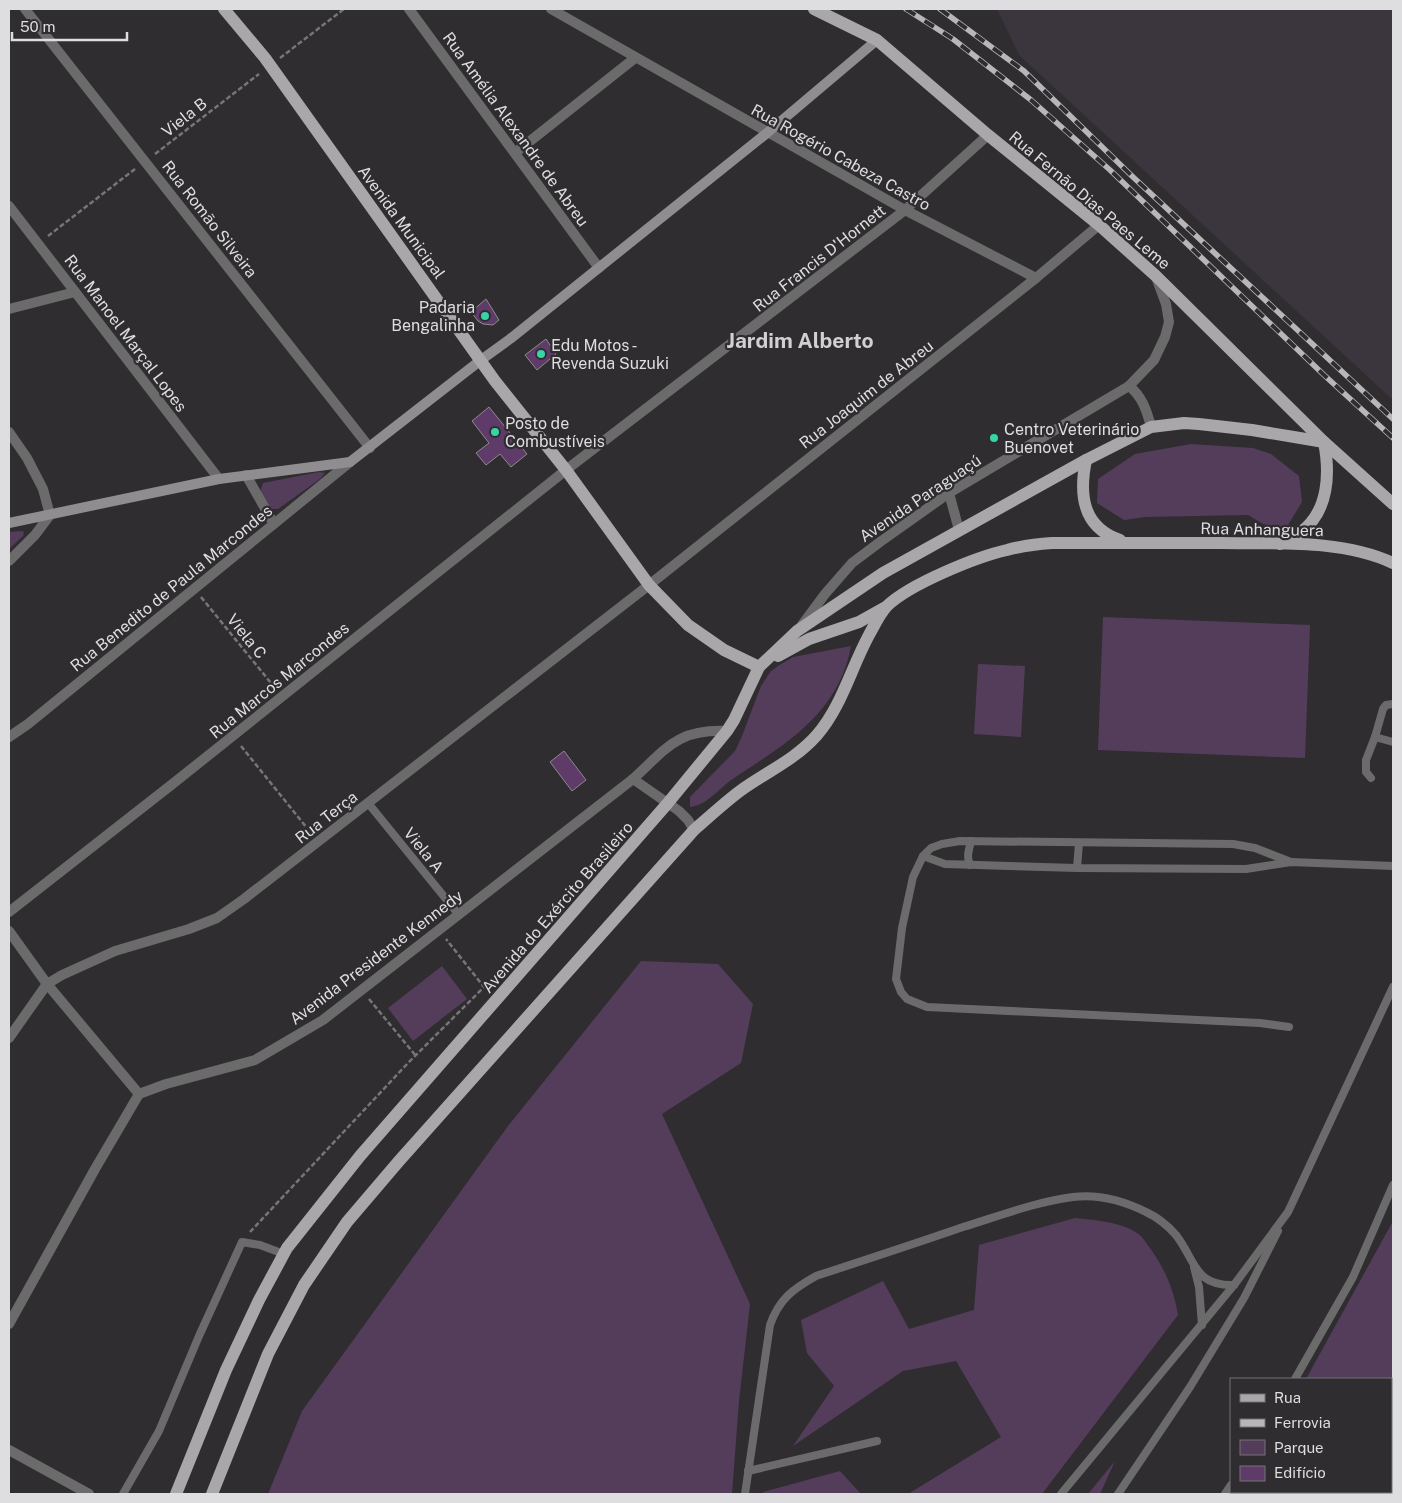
<svg xmlns="http://www.w3.org/2000/svg" width="1402" height="1503" viewBox="0 0 1402 1503" font-family="'Public Sans',sans-serif">
<style>
.built{fill:#3b353d}
.green{fill:#543d5b}
.building{fill:#5f3b69;stroke:#8d8a8d}
.lines{fill:none;stroke-linecap:round;stroke-linejoin:round}
.path{stroke:#777578;stroke-width:2.5;stroke-dasharray:5 2.5;stroke-linecap:butt}
.service{stroke:#6c6b6c;stroke-width:8}
.minor{stroke:#6c6b6c;stroke-width:10}
.secondary{stroke:#8f8d8f;stroke-width:10}
.primary{stroke:#a9a7aa;stroke-width:12}
.rail-casing{stroke:#b7b6b8;stroke-width:5.5}
.rail{stroke:#2f2d30;stroke-width:4;stroke-dasharray:11;stroke-linecap:butt}
.poi-dot{fill:#38d4a6;stroke:#2f2d30;stroke-width:2}
.labels{text-anchor:middle;stroke-width:4.5;stroke-linejoin:round;paint-order:stroke}
.street-label{font-size:16px;fill:#dedddf;stroke:#2f2d30}
.poi-label{font-size:16px;fill:#dedddf;stroke:#2f2d30;text-anchor:start}
.district-label{font-size:21px;font-weight:bold;fill:#d3d0d3;stroke:#2f2d30}
</style>
<rect width="100%" height="100%" fill="#2f2d30"/>
<path class="built" d="M997,9H1393V400L1019,55Z"/>
<g class="green">
<path d="M1191,444L1253,448L1271,454L1299,476L1302,502L1285,530L1263,524L1248,515L1145,517L1124,520L1097,503L1098,479L1135,454Z"/>
<path d="M319,472L325,473L320,479L278,509H270L260,492L263,483Z"/>
<path d="M21,531L24,532L23,536L9,549V532Z"/>
<path d="M1103,617L1310,625L1305,758L1098,750Z"/>
<path d="M851,646C839,713 786,744 734,778C719,788 708,805 690,807V797L735,751L742,736L761,686L771,671L778,666L793,657Z"/>
<path d="M978,664L1025,666L1021,737L974,734Z"/>
<path d="M641,961L718,964L753,1004L741,1063L662,1114L750,1304L739,1401L732,1494H268L302,1411L508,1126Z"/>
<path d="M442,966L467,999L413,1041L388,1008Z"/>
<path d="M1075,1218C1095,1220 1125,1222 1141,1236C1144,1239 1147,1245 1150,1248C1165,1269 1174,1290 1178,1315L1042,1494H908L1001,1437L956,1361L903,1371L793,1446L834,1386L807,1353L801,1320L883,1281L909,1329L974,1310L979,1245Z"/>
<path d="M1393,1221V1494H1243L1244,1492H1391V1379H1306Z"/>
<path d="M1115,1461L1100,1494H1088Z"/>
<path d="M840,1471L861,1494H763V1492Z"/>
</g>
<g class="building">
<path d="M486,299L499,320L493,325L483,324L478,321L471,312Z"/>
<path d="M546,339L556,354L537,370L525,355Z"/>
<path d="M489,407L527,454L511,467L500,454L486,465L476,453L489,443L472,421Z"/>
<path d="M564,751L586,780L572,791L550,762Z"/>
</g>
<g class="lines">
<g class="path">
<path d="M280,58L344,9"/>
<path d="M155,154L259,74"/>
<path d="M48,236L135,169"/>
<path d="M201,597L275,688"/>
<path d="M241,746L311,833"/>
<path d="M369,999L416,1056"/>
<path d="M250,1232L408,1063L484,987L446,939"/>
</g>
<g class="service">
<path d="M1375,737L1393,742"/>
<path d="M1371,778L1366,772V760L1375,737L1383,709L1386,705L1393,704"/>
<path d="M368,803L459,915"/>
<path d="M923,856L945,864L1077,868L1246,869L1291,862L1393,866"/>
<path d="M970,865C966,857 969,850 971,841"/>
<path d="M1077,868L1079,843"/>
<path d="M1289,1027L1260,1023L927,1007L907,999L901,992L896,979L902,928L913,877L923,856L931,848L942,844L960,841L1233,844L1255,848L1291,862"/>
<path d="M1194,1267L1199,1287L1202,1325"/>
<path d="M1295,1379L1353,1277L1393,1185"/>
<path d="M748,1471L877,1441"/>
<path d="M123,1494L159,1431L199,1336L242,1242L260,1245L284,1254"/>
<path d="M745,1494L770,1325C779,1299 793,1289 816,1276C865,1260 914,1244 963,1227C999,1216 1035,1202 1073,1197C1098,1194 1124,1201 1146,1212C1157,1217 1168,1226 1176,1235C1196,1261 1194,1286 1234,1285"/>
<path d="M1061,1494L1234,1285L1288,1212L1393,987"/>
<path d="M1118,1494L1190,1387L1244,1298L1278,1231"/>
<path d="M1225,1494L1231,1485"/>
</g>
<g class="minor">
<path d="M25,9L370,448"/>
<path d="M409,9L599,268"/>
<path d="M551,9L905,210L1036,278"/>
<path d="M515,153L635,58"/>
<path d="M9,206L219,479"/>
<path d="M9,309L75,292"/>
<path d="M1129,386C1142,396 1147,411 1151,427"/>
<path d="M9,432L27,458L43,489L50,515L35,535L9,561"/>
<path d="M246,475L274,524"/>
<path d="M949,493L959,530"/>
<path d="M802,625L825,594L852,563L880,542L949,493L1129,386L1154,360L1165,337L1169,322L1166,304L1156,277"/>
<path d="M9,737L28,724L350,462"/>
<path d="M633,779L679,811L688,820L694,830"/>
<path d="M9,912L175,782L566,470L905,210L988,135"/>
<path d="M9,931L47,984L139,1094"/>
<path d="M9,1038L47,984L62,975L115,951L189,929L217,918L244,899L649,585L1036,278L1099,225"/>
<path d="M9,1324L95,1169L139,1094L166,1084L255,1060L323,1020L633,779C667,748 677,729 727,731"/>
<path d="M9,1450L89,1494"/>
</g>
<path class="secondary" d="M9,523L219,479L350,462L481,360L510,339L767,133L877,40"/>
<g class="primary">
<path d="M224,9L265,58L495,381L566,470L649,585L688,625L724,650L759,667"/>
<path d="M814,9L877,40L988,135L1099,225L1156,276L1324,442C1330,473 1329,511 1301,532C1295,537 1287,540 1280,544"/>
<path d="M1086,460C1079,494 1082,527 1120,540"/>
<path d="M778,656L809,639L859,622L884,608"/>
<path d="M176,1494L226,1370L259,1300L287,1248L360,1156L667,804L727,731L734,720L759,667L797,631L883,573L1086,460L1151,427L1184,423L1199,424L1252,430L1324,442L1393,504"/>
<path d="M212,1494L268,1354L304,1285L347,1222L399,1161L694,830C709,817 724,803 740,791C766,772 795,760 817,735C842,706 851,668 869,635C874,626 880,613 887,606C910,584 976,557 1007,550C1022,546 1037,544 1052,543C1108,543 1164,543 1220,543C1277,544 1341,539 1393,563"/>
</g>
<defs>
<g id="rail">
<path d="M906,9L953,39L1031,100L1110,170L1324,375L1393,438"/>
<path d="M940,9L1024,71L1133,177L1393,419"/>
</g>
</defs>
<use href="#rail" class="rail-casing"/>
<use href="#rail" class="rail"/>
</g>
<g class="poi-dot">
<circle cx="485" cy="316" r="5"/>
<circle cx="541" cy="354" r="5"/>
<circle cx="495" cy="432" r="5"/>
<circle cx="994" cy="438" r="5"/>
</g>
<g class="labels">
<g class="street-label">
<text transform="translate(184 117) rotate(-38)" y="6">Viela B</text>
<text transform="translate(516 129) rotate(54)" y="6">Rua Amélia Alexandre de Abreu</text>
<text transform="translate(841 157) rotate(29)" y="6">Rua Rogério Cabeza Castro</text>
<text transform="translate(1090 200) rotate(40)" y="6">Rua Fernão Dias Paes Leme</text>
<text transform="translate(210 219) rotate(52)" y="6">Rua Romão Silveira</text>
<text transform="translate(402 222) rotate(54)" y="6">Avenida Municipal</text>
<text transform="translate(819 258) rotate(-38)" y="6">Rua Francis D'Hornett</text>
<text transform="translate(126 333) rotate(53)" y="6">Rua Manoel Marçal Lopes</text>
<text transform="translate(866 394) rotate(-38)" y="6">Rua Joaquim de Abreu</text>
<text transform="translate(920 498) rotate(-34)" y="6">Avenida Paraguaçú</text>
<text transform="translate(1262 529) rotate(1)" y="6">Rua Anhanguera</text>
<text transform="translate(171 588) rotate(-39)" y="6">Rua Benedito de Paula Marcondes</text>
<text transform="translate(247 636) rotate(51)" y="6">Viela C</text>
<text transform="translate(279 680) rotate(-39)" y="6">Rua Marcos Marcondes</text>
<text transform="translate(326 817) rotate(-38)" y="6">Rua Terça</text>
<text transform="translate(424 850) rotate(51)" y="6">Viela A</text>
<text transform="translate(557 907) rotate(-49)" y="6">Avenida do Exército Brasileiro</text>
<text transform="translate(376 957) rotate(-37)" y="6">Avenida Presidente Kennedy</text>
</g>
<g class="poi-label">
<text x="475" y="313" text-anchor="end">Padaria<tspan x="475" dy="18">Bengalinha</tspan></text>
<text x="551" y="351">Edu Motos -<tspan x="551" dy="18">Revenda Suzuki</tspan></text>
<text x="505" y="429">Posto de<tspan x="505" dy="18">Combustíveis</tspan></text>
<text x="1004" y="435">Centro Veterinário<tspan x="1004" dy="18">Buenovet</tspan></text>
</g>
<g class="district-label">
<text x="800" y="348">Jardim Alberto</text>
</g>
</g>
<rect width="1402" height="1503" fill="none" stroke="#dedddf" stroke-width="20"/>
<rect x="1230" y="1378" width="162" height="115" fill="#2f2d30" stroke="#757376"/>
<rect x="1240" y="1394" width="25" height="8" fill="#a9a7aa" stroke="#757376"/>
<text x="1274" y="1403" font-size="15" fill="#dedddf">Rua</text>
<rect x="1240" y="1419" width="25" height="8" fill="#b7b6b8" stroke="#757376"/>
<text x="1274" y="1428" font-size="15" fill="#dedddf">Ferrovia</text>
<rect x="1240" y="1440" width="25" height="15" fill="#543d5b" stroke="#757376"/>
<text x="1274" y="1453" font-size="15" fill="#dedddf">Parque</text>
<rect x="1240" y="1466" width="25" height="15" fill="#5f3b69" stroke="#757376"/>
<text x="1274" y="1478" font-size="15" fill="#dedddf">Edifício</text>
<path d="M12 32v8h115v-8" fill="none" stroke="#dedddf" stroke-width="2.5"/>
<text x="20" y="32" font-size="15" fill="#dedddf" stroke="#2f2d30" stroke-width="4" paint-order="stroke">50 m</text>
</svg>
